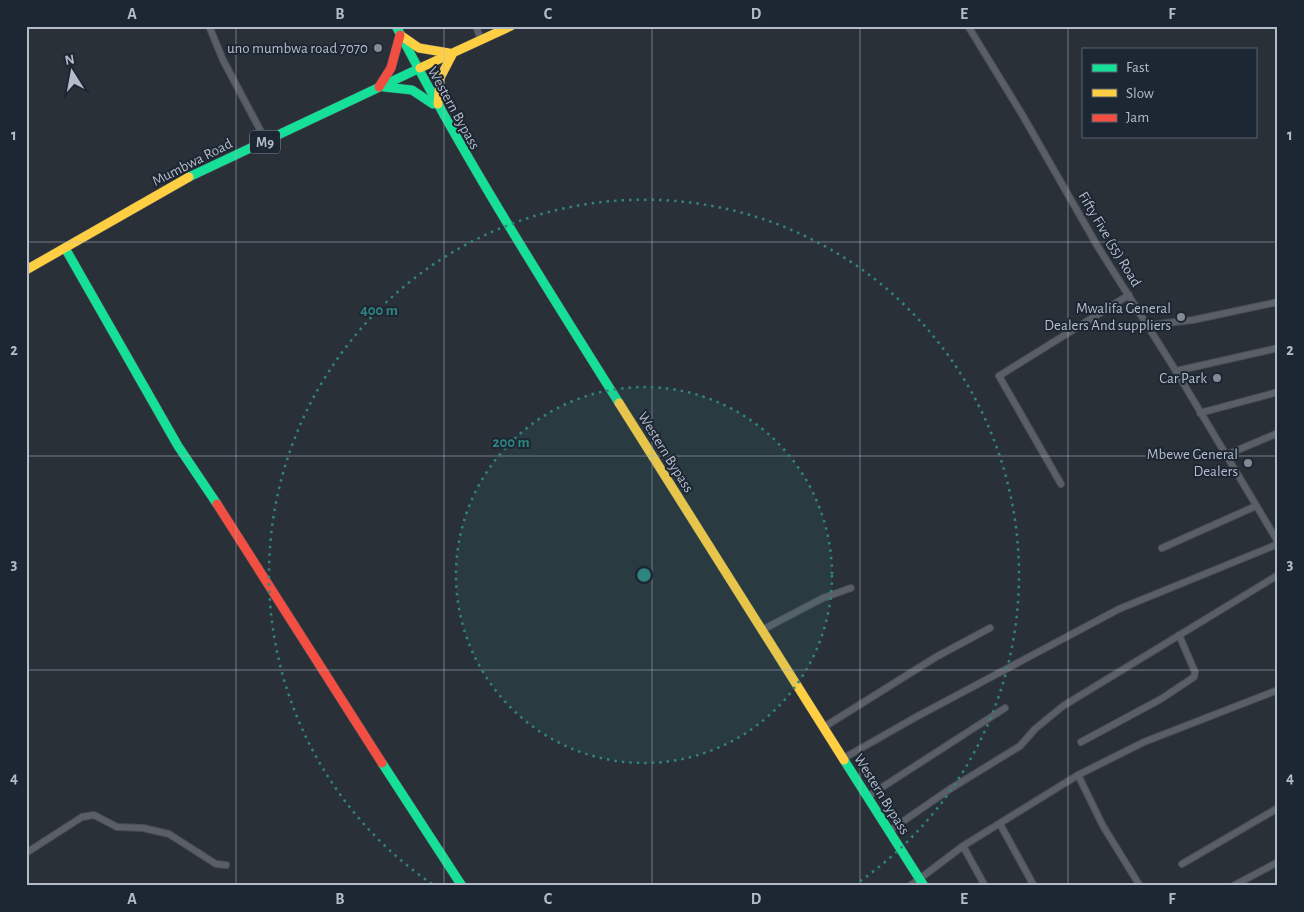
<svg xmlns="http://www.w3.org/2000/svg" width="1304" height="912" viewBox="0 0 1304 912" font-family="'Alegreya Sans',sans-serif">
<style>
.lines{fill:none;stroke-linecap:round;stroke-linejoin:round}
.street-casing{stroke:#484c53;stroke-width:8}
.fast-casing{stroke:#484c53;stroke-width:10}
.slow-casing{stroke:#484c53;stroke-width:10}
.jam-casing{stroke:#484c53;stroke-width:10}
.street{stroke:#5a5e66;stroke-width:6}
.fast{stroke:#16e098;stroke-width:9}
.slow{stroke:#ffcf43;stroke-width:9}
.jam{stroke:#f24e42;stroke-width:9}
.grid{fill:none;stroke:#b4bcc9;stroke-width:1;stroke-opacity:0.55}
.ring{fill:none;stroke:#308480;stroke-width:2.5;stroke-dasharray:2.5 5}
.poi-dot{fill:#848b96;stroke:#1d2633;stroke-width:2}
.labels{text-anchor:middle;stroke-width:4;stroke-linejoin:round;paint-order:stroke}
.shield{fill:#1d2633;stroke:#878f9c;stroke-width:1}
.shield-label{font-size:14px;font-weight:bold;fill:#b4bcc9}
.poi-label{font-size:15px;fill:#b4bcc9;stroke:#1d2633;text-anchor:end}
.street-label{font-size:15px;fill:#b4bcc9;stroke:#1d2633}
.centre{fill:#308480;stroke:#1d2633;stroke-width:2.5}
.ring-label{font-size:15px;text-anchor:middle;font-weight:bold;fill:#308480;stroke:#1d2633;stroke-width:4;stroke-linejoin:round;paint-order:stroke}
.neatline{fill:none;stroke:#b4bcc9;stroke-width:2}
.grid-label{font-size:16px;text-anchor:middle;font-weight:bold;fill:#b4bcc9}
</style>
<rect width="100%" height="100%" fill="#2a3038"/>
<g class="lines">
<defs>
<g id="street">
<path d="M209,26L223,60L266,141"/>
<path d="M476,26L481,40"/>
<path d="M968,26L1023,116L1098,247L1176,371L1278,542"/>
<path d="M1149,325L1193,320L1278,302"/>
<path d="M1176,371L1278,348"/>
<path d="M1200,413L1278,392"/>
<path d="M1226,455L1278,433"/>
<path d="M1061,484L999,376L1129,295"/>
<path d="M1162,548L1256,506"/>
<path d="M762,630L823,598L851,588"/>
<path d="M824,727L936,657L990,628"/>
<path d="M1081,742L1161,699L1194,677L1195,672L1179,635"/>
<path d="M844,758L916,717L1119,609L1278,544"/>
<path d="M867,797L1005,708"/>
<path d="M1000,824L1034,886"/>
<path d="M889,831L950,789L1020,746L1035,729L1063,706L1278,575"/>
<path d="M963,846L985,886"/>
<path d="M26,853L82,817L94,815L117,827L143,828L169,834L216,864L226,865"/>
<path d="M1182,864L1278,808"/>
<path d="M910,886L963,846L1078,775"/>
<path d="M1140,886L1103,826L1078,775L1144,742L1278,690"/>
<path d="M1233,886L1278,862"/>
</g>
<g id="fast">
<path d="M396,26C463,156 541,279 619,403"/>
<path d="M384,87L412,90L433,104"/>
<path d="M189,177L420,68"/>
<path d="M65,248L178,446L217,504"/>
<path d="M844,760L924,886"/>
<path d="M382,763L462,886"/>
</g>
<g id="slow">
<path d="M403,37L419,48L449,53"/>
<path d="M420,68L511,26"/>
<path d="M438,104L440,78L452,55"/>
<path d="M26,270L189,177"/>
<path d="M619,403L844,760"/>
</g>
<g id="jam">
<path d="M379,87L391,68L400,35"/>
<path d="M217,504L382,763"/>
</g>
</defs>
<use href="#street" class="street-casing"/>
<use href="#fast" class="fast-casing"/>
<use href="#slow" class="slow-casing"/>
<use href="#jam" class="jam-casing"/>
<use href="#street" class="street"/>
<use href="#fast" class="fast"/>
<use href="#slow" class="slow"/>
<use href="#jam" class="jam"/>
</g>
<path class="grid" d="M236,26V886M444,26V886M652,26V886M860,26V886M1068,26V886M26,242H1278M26,456H1278M26,670H1278"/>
<circle cx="644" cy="575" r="188" fill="#308480" fill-opacity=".12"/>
<g class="ring">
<circle cx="644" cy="575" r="188"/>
<path d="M432 884A375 375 0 1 1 856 884"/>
</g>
<g class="poi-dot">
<circle cx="378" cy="48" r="5"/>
<circle cx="1181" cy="317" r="5"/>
<circle cx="1217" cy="378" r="5"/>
<circle cx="1248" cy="463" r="5"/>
</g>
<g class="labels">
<rect class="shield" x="250" y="130.5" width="30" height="23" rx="4"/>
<g class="shield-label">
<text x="265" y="147">M9</text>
</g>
<g class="poi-label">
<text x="368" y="53">uno mumbwa road 7070</text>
<text x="1171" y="313">Mwalifa General<tspan x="1171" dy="17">Dealers And suppliers</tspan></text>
<text x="1207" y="383">Car Park</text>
<text x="1238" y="459">Mbewe General<tspan x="1238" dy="17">Dealers</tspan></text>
</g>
<g class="street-label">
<text transform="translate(454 108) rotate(61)" y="5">Western Bypass</text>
<text transform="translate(192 162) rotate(-27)" y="5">Mumbwa Road</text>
<text transform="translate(1110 239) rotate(59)" y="5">Fifty Five (55) Road</text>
<text transform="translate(666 452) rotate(58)" y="5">Western Bypass</text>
<text transform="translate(882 794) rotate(58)" y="5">Western Bypass</text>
</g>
</g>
<circle cx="644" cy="575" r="8" class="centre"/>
<g class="ring-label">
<text x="379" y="315">400 m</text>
<text x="511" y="447">200 m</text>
</g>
<rect width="1304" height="912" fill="none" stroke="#1d2633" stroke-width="55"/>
<rect x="1082" y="48" width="175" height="90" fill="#1d2633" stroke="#59626f"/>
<rect x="1092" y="64" width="25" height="8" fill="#16e098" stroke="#59626f"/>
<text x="1126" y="72" font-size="15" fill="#b4bcc9">Fast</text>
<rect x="1092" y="89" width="25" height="8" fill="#ffcf43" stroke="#59626f"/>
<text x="1126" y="98" font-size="15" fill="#b4bcc9">Slow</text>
<rect x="1092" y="114" width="25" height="8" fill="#f24e42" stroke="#59626f"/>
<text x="1126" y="122" font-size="15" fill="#b4bcc9">Jam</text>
<g transform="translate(72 72) rotate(349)" stroke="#1d2633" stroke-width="4" paint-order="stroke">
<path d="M0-4L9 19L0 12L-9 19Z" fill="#b4bcc9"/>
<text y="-8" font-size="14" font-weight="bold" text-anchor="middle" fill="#b4bcc9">N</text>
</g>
<rect x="28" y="28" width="1248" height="856" class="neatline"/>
<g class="grid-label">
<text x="132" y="19">A</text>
<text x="340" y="19">B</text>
<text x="548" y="19">C</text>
<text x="756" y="19">D</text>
<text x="964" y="19">E</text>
<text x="1172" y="19">F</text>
<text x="14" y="140">1</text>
<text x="1290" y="140">1</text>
<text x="14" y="355">2</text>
<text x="1290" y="355">2</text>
<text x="14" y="569">3</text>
<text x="1290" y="569">3</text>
<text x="14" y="783">4</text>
<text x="1290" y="783">4</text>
<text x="132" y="904">A</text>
<text x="340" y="904">B</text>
<text x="548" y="904">C</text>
<text x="756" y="904">D</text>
<text x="964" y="904">E</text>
<text x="1172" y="904">F</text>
</g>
</svg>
